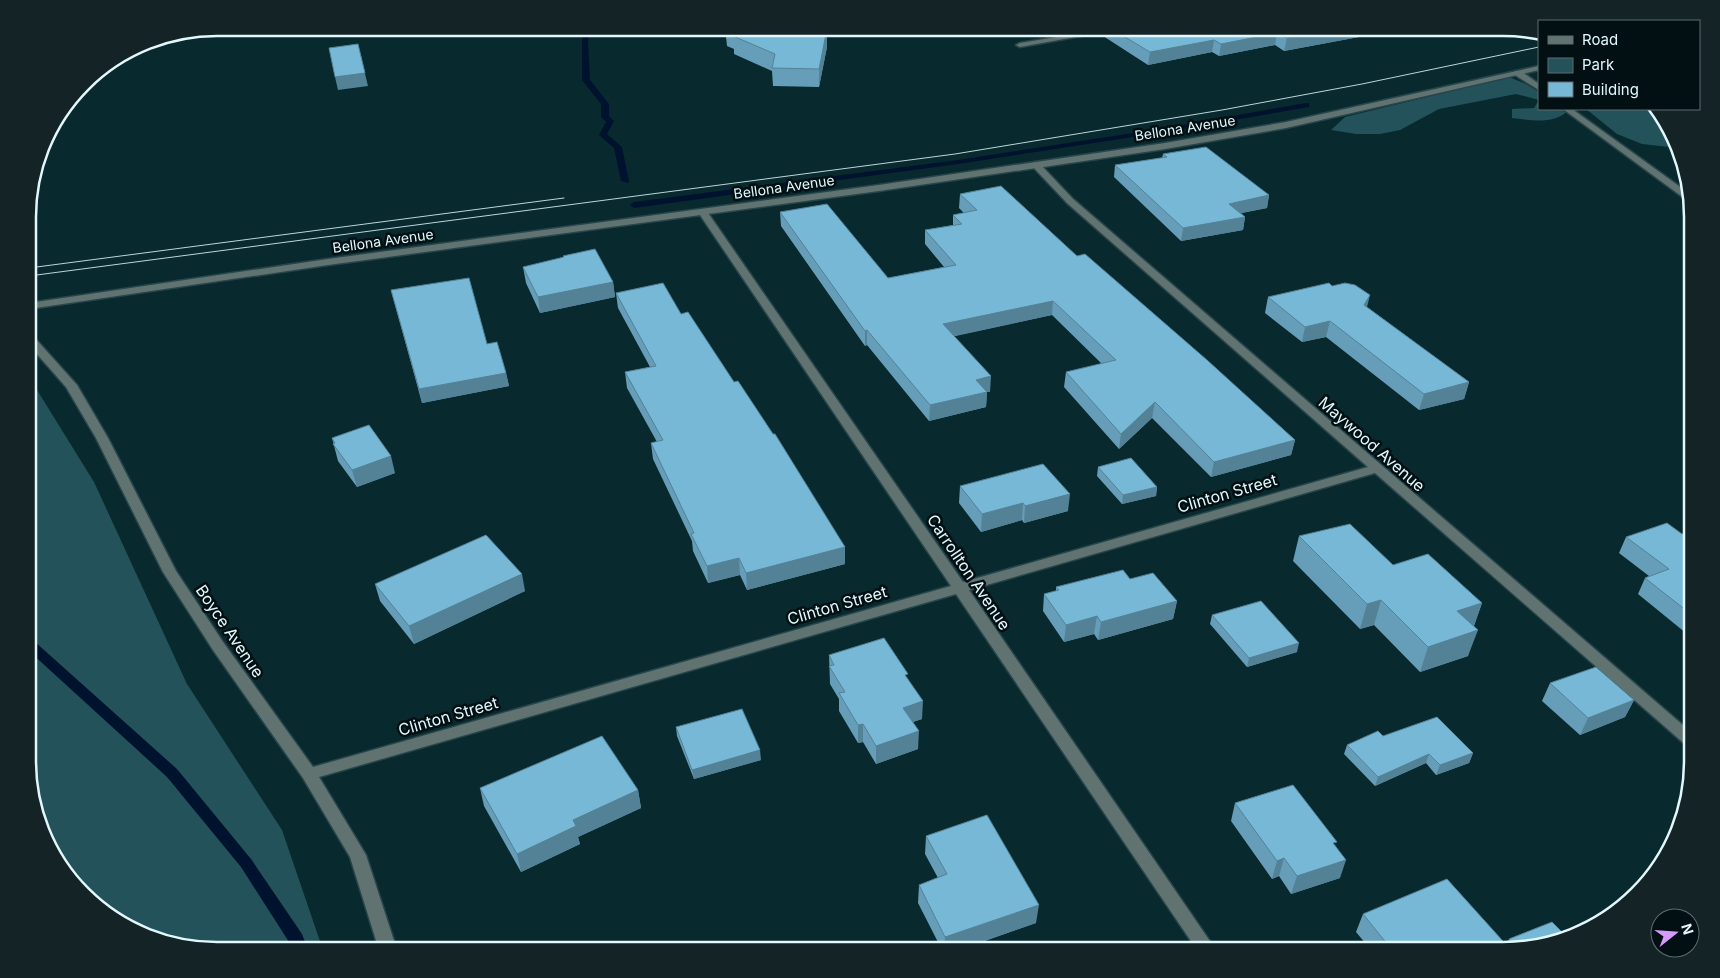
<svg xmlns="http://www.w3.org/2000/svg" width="1720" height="978" viewBox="0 0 1720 978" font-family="Inter,sans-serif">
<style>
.green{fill:#23525a}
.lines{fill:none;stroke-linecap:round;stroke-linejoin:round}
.stream{fill:#00132e;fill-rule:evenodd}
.minor-casing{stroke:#27464b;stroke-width:3}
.tertiary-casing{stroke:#27464b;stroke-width:3}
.minor{fill:#617371;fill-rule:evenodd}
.tertiary{fill:#617371;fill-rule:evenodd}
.tram{stroke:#bdd5d9;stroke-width:1}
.wall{fill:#669eb9}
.shaded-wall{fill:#538196}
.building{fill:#77b8d7;stroke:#538196}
.labels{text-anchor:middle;stroke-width:5;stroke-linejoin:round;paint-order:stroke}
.far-street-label{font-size:14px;fill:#e2f8fc;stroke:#021013}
.street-label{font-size:16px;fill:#e2f8fc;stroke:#021013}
.rim{fill:none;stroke:#e2f8fc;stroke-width:2.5}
</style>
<rect width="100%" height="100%" fill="#08292e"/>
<g class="green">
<path d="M1509,77L1526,84L1539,92V100L1516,94L1439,109L1400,130L1380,134H1356L1331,130L1345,117Z"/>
<path d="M1539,100V109H1564L1568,111C1552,125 1531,120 1512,118V109L1534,108Z"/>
<path d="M1586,109H1657L1661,112L1678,148L1642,144L1617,134Z"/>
<path d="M29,377L94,482L187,684L282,830L323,950H214L210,945L169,934L159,940L123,925L60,866L38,809L37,795L32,792L29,785Z"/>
</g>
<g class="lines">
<g class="stream">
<path d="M584,28H590L588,42L590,80L609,104V116L614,121L607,134L622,147L629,181L628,183L621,181L614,148L599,135L606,122L601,117V104L582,80V42Z"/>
<path d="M1306,103H1309V107L1159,133L958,164L634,208L630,205L634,202L958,160L1159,129Z"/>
<path d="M29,640L34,641L177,769L251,859L302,934L308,950H292L289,942L241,867L167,777L29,651Z"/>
</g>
<defs>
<g id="minor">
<path d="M1111,28H1125L1020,47L1016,45L1020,43Z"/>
<path d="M1515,71H1521L1539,84V90L1515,75Z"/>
<path d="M1563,109H1572L1690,194L1691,202L1688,201Z"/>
<path d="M1036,162L1039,163L1073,199L1692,733V748L1687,746L1375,473L969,590L1216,950H1197L956,594L319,777L366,855L397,950H379L350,857L303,778L213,650L163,572L96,438L66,387L29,345V335L33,336L77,385L108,438L176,571L223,642L313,767L951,586L698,212L700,210H706L963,582L1368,467L1067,203L1033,167V163Z"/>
</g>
<path id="tertiary" d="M1539,66V70L1286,128L1165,149L879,191L328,265L29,309V303L328,259L879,185L1165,143L1286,122Z"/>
</defs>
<use href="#minor" class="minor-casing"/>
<use href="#tertiary" class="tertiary-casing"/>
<use href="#minor" class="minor"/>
<use href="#tertiary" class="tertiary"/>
<g class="tram">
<path d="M29,268L564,198"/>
<path d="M29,276L955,154L1222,110L1362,84L1539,47"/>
</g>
</g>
<g class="wall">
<path d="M725,28L827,47L819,87L773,86L772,71L734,54V49L727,46Z"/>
<path d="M1090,28H1392L1391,31L1284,51L1275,45L1219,56L1212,52L1148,65L1100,34L1101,28L1092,29Z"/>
<path d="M1163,154L1269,195L1267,208L1241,213L1245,217L1243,230L1181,241L1114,177L1115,165L1162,158Z"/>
<path d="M960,194L1077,256L1295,440L1291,455L1211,477L1152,418L1119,449L1064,387L1066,372L1102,364L1052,315L954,336L990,392H987L986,407L929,421L867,345L865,346L781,226L780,212L888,278L944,267L925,244V230L953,225V215L964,213L959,208Z"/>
<path d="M563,256L613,282L615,297L540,313L526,283L523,267L563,258Z"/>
<path d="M391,290L506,373L509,386L422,403Z"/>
<path d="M616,293L681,314L734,382L845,547V564L747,590L740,575L708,583L693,551L692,541L653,459L651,443L657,442L627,388L625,372L650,367L618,308Z"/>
<path d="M1268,297L1367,307L1469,382L1464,399L1419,410L1326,337L1302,342L1265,313Z"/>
<path d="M1692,356V393L1686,392L1690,360Z"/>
<path d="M332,438L395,473L357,487L338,461Z"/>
<path d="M1098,467L1157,487L1156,496L1122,504L1097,476Z"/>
<path d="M960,486L1068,511L1024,523L1022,520L981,532L959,503Z"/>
<path d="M1692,531V638L1638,594L1645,578L1649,576L1619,553L1626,537L1682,534Z"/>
<path d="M1299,536L1393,565L1482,603L1474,626L1468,656L1420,672L1374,625L1360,629L1293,561Z"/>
<path d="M1130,579L1177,601L1173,619L1098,640L1094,634L1064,642L1043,611L1044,594L1056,591V587Z"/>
<path d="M375,584L525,591L414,644L380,601Z"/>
<path d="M1212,615L1297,652L1247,667L1210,624Z"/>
<path d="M829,655L908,679L922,719L913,722L918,749L876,764L863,742L858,743L839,711V699L830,684Z"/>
<path d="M1550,683L1634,700L1625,717L1580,735L1542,701Z"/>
<path d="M676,727L761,760L694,779L677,736Z"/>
<path d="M1383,736L1473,753L1469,763L1436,775L1426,763L1375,786L1344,754L1347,745Z"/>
<path d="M480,788L638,790L641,808L578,837L580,844L521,872L484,806Z"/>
<path d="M1235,803L1336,846L1340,878L1291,894L1279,876L1272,879L1231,821Z"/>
<path d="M926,836L1036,923L965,948L966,950H942L918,903L919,885L938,878L925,854Z"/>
<path d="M1363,914L1506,945L1509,939L1563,941L1515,950H1371L1356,932Z"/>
</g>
<g class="shaded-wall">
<path d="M1092,28H1101L1092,29Z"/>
<path d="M1348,28H1392L1391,31L1284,51L1287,38Z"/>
<path d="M827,29V47L819,87V69Z"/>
<path d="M1277,33L1275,45L1219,56L1221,44Z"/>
<path d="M1214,40L1212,52L1148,65L1150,52Z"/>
<path d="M361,57L368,86L338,90L335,77Z"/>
<path d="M1269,195L1267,208L1227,216L1229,204Z"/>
<path d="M1245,217L1243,230L1181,241L1183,228Z"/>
<path d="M613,282L615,297L540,313L538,297Z"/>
<path d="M1370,295L1366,311L1364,305Z"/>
<path d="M1053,301L1052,315L942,339L943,324Z"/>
<path d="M1330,321L1326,337L1302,342L1305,327Z"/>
<path d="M867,330V345L865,346V331Z"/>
<path d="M506,373L509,386L422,403L419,389Z"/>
<path d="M991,376L990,392H987L986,407L929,421L930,405L976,380Z"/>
<path d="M1469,382L1464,399L1419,410L1424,394Z"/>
<path d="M1155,402L1152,418L1119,449L1121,434Z"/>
<path d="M1295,440L1291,455L1211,477L1214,462Z"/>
<path d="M391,456L395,473L357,487L352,470Z"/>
<path d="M1157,487L1156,496L1122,504L1123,495Z"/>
<path d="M1070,494L1068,511L1024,523L1025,506Z"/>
<path d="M1023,503L1022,520L981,532L982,514Z"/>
<path d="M845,547V564L747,590L746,573Z"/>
<path d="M739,558L740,575L708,583L707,566Z"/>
<path d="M522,574L525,591L414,644L409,626Z"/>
<path d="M1381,600L1374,625L1360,629L1367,604Z"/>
<path d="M1177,601L1173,619L1098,640L1101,622Z"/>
<path d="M1482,603L1473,628L1457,611Z"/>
<path d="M1097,616L1094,634L1064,642L1066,625Z"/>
<path d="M1478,630L1468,656L1420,672L1428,647Z"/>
<path d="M1299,643L1297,652L1247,667L1249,658Z"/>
<path d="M1634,700L1625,717L1580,735L1588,718Z"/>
<path d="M923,701L922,719L903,725V708Z"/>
<path d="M863,724V742L858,743V725Z"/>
<path d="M919,731L918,749L876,764V746Z"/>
<path d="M760,750L761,760L694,779L692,770Z"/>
<path d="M1473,753L1469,763L1436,775L1440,765Z"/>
<path d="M1429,754L1426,763L1375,786L1378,777Z"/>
<path d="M638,790L641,808L578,837L580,844L521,872L517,854L573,820Z"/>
<path d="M1284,858L1279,876L1272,879L1277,861Z"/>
<path d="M1346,860L1340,878L1291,894L1297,876Z"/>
<path d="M1039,905L1036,923L957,950H944L945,937Z"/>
</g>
<g class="building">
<path d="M725,28H806L809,29H827L819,69L772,68L775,54L733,36L739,34Z"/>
<path d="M1110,28H1348L1287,38L1277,33L1221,44L1214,40L1150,52Z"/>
<path d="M358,44L365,73L335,77L329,48Z"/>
<path d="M1206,147L1269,195L1229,204L1245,217L1183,228L1115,165L1167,157L1163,154Z"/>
<path d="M1001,186L1077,256L1085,254L1207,360L1295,440L1214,462L1155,402L1121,434L1066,372L1116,360L1053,301L943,324L991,376L976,380L987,392L930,405L867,330L865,331L780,212L827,204L888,278L956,265L925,230L962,224L953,215L977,210L960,194Z"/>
<path d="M595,249L613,282L538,297L523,267L564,257L563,256Z"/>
<path d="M469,278L487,344L497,342L506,373L419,389L391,290Z"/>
<path d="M663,283L681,314L688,312L734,382L738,381L773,434H775L845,547L746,573L739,558L707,566L691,534L694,533L651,443L663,440L625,372L656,366L616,293Z"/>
<path d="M1329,283L1332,286L1345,283L1355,285L1370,295L1364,305L1469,382L1424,394L1330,321L1305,327L1268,297Z"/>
<path d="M369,425L391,456L352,470L333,444L335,443L332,438Z"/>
<path d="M1131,458L1157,487L1123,495L1098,467Z"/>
<path d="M1043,464L1070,494L1025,506L1023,503L982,514L960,486Z"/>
<path d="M1667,523L1682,534L1692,531V615L1645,578L1669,569L1626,537Z"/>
<path d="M1350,524L1393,565L1428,554L1482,603L1457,611L1478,630L1428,647L1381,600L1367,604L1299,536Z"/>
<path d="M486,535L522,574L409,626L375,584Z"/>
<path d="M1123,570L1130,579L1153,573L1177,601L1101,622L1097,616L1066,625L1044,594L1059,590L1056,587Z"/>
<path d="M1261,601L1299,643L1249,658L1212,615Z"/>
<path d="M884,638L908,674L905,675L923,701L903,708L919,731L876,746L863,724L858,725L839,693L845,692L829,666L834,665L829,655Z"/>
<path d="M1596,667L1634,700L1588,718L1550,683Z"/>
<path d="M742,709L760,750L692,770L676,727Z"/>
<path d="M1437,717L1473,753L1440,765L1429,754L1378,777L1347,745L1378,731L1383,736Z"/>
<path d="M602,736L638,790L573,820L576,826L517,854L480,788Z"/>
<path d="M1293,785L1337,842L1333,843L1346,860L1297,876L1284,858L1277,861L1235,803Z"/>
<path d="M987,815L1039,905L945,937L919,885L947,874L926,836Z"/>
<path d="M1447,879L1511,950H1392L1363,914Z"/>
<path d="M1552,922L1568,938L1563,941L1518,949L1509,939Z"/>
<path d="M965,947L966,950H956Z"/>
</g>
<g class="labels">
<g class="far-street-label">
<text transform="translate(1185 128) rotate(-9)" y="5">Bellona Avenue</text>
<text transform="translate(784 187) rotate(-8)" y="5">Bellona Avenue</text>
<text transform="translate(383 241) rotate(-8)" y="5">Bellona Avenue</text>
</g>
<g class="street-label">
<text transform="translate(1372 444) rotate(41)" y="6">Maywood Avenue</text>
<text transform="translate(1227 493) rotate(-16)" y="6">Clinton Street</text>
<text transform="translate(969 572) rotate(56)" y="6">Carrollton Avenue</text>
<text transform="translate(837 605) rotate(-16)" y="6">Clinton Street</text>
<text transform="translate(230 631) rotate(56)" y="6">Boyce Avenue</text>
<text transform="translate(448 716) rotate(-16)" y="6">Clinton Street</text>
</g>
</g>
<path d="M0 0H1720V978H0ZM217 36H1503A181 181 0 0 1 1684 217V761A181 181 0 0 1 1503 942H217A181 181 0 0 1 36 761V217A181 181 0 0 1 217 36Z" fill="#142326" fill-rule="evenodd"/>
<path class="rim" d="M217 36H1503A181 181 0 0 1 1684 217V761A181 181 0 0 1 1503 942H217A181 181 0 0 1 36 761V217A181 181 0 0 1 217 36Z"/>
<rect x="1538" y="20" width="162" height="90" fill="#021013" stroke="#5c6d70"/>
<rect x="1548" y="36" width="25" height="8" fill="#617371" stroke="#5c6d70"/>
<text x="1582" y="45" font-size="15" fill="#e2f8fc">Road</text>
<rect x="1548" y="58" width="25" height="15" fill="#23525a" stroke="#5c6d70"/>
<text x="1582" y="70" font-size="15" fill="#e2f8fc">Park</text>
<rect x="1548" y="82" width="25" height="15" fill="#77b8d7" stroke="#5c6d70"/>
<text x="1582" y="95" font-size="15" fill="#e2f8fc">Building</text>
<g transform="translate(1675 933) rotate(73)"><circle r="24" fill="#021013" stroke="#5c6d70"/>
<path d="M0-4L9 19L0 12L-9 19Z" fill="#d69bfa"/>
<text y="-8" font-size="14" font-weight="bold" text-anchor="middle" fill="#e2f8fc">N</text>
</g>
</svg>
